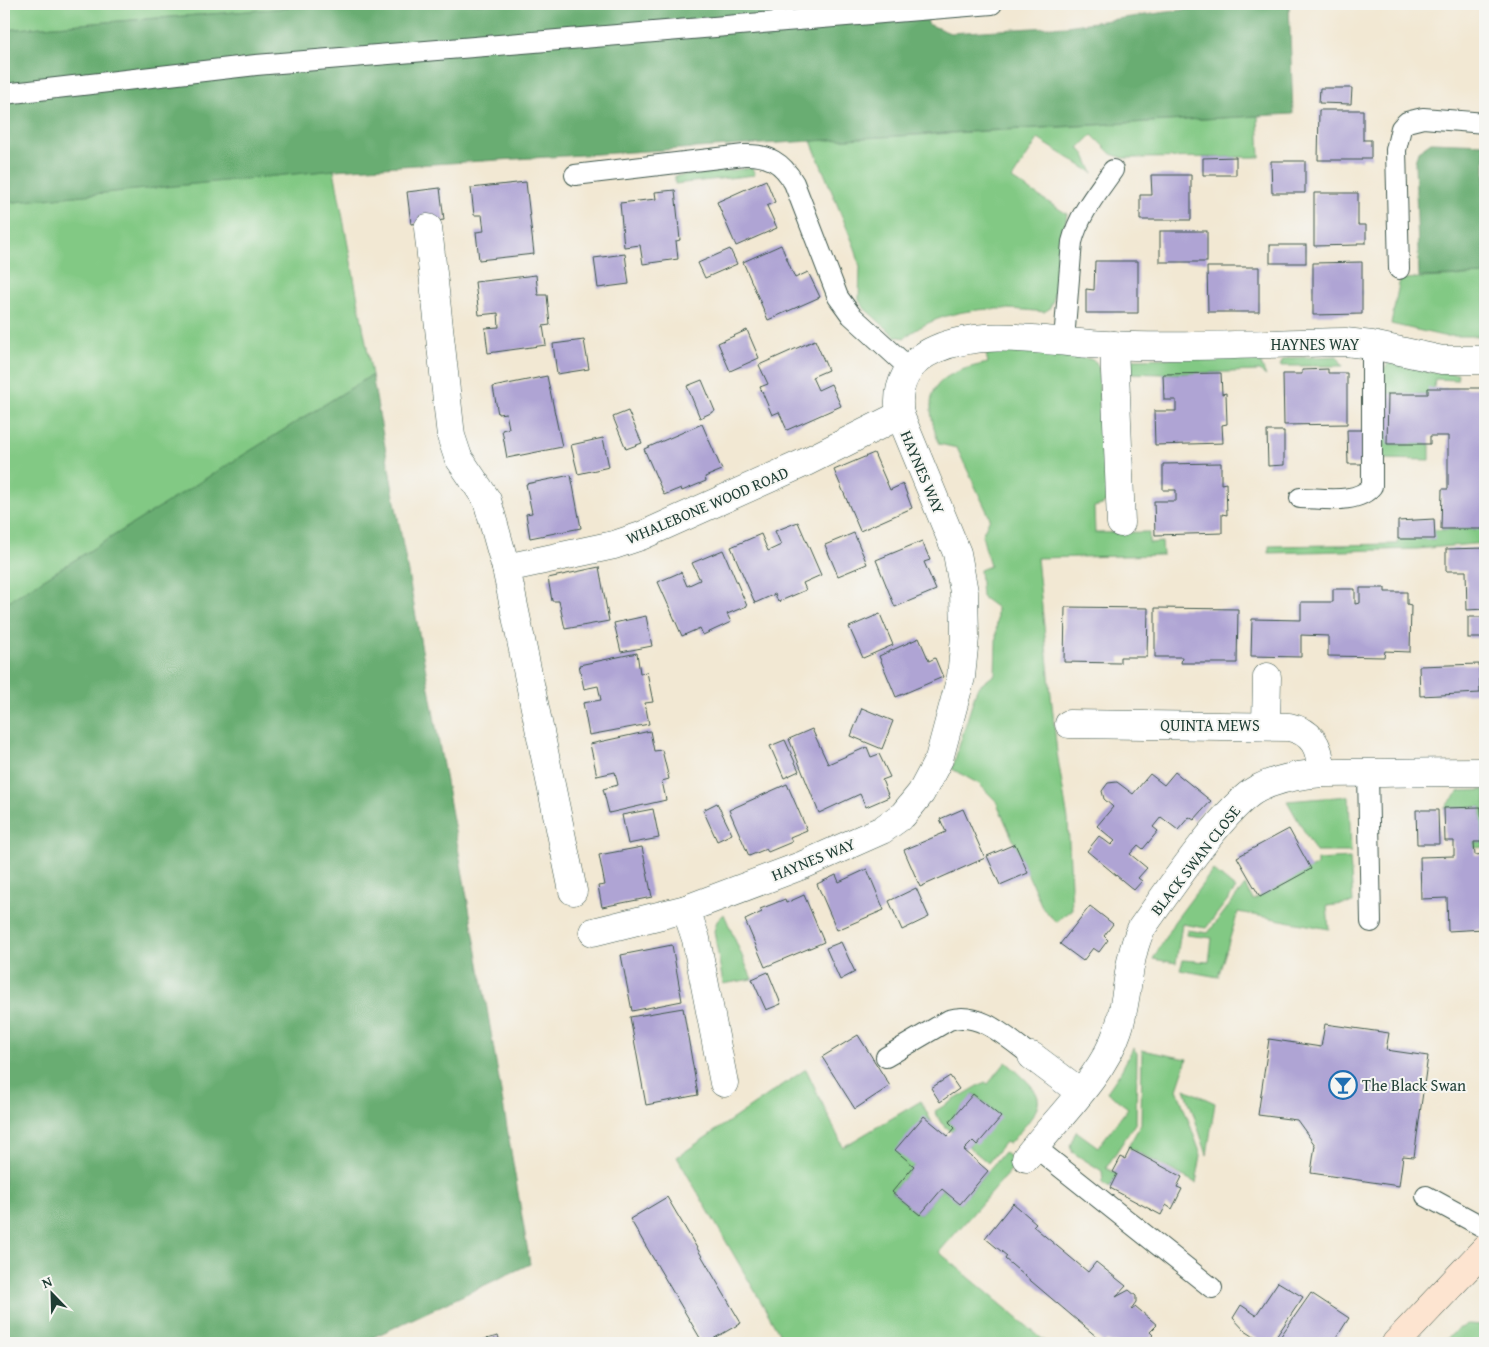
<svg xmlns="http://www.w3.org/2000/svg" width="1489" height="1347" viewBox="0 0 1489 1347" font-family="'Gentium Book Plus',serif">
<style>
.green{fill:#82c984;stroke:#50835c}
.forest{fill:#69ad72;stroke:#447553}
.building{fill:#afa4d4}
.lines{fill:none;stroke-linecap:round;stroke-linejoin:round}
.lane-casing{stroke:#3f574c;stroke-width:22}
.street-casing{stroke:#3f574c;stroke-width:29}
.secondary-casing{stroke:#3f574c;stroke-width:29}
.lane{stroke:#fff;stroke-width:20}
.street{stroke:#fff;stroke-width:28}
.secondary{stroke:#fde4d0;stroke-width:28}
.labels{text-anchor:middle;stroke-width:4;stroke-linejoin:round;paint-order:stroke}
.street-label{font-size:16px;fill:#1f3d34;stroke:#f6f6f2}
.poi-label{font-size:16px;fill:#1f3d34;stroke:#f6f6f2;text-anchor:start}
</style>
<rect width="100%" height="100%" fill="#f6f6f2"/>
<filter id="ink" filterUnits="userSpaceOnUse"><feTurbulence type="fractalNoise" baseFrequency=".02" numOctaves="2"/><feDisplacementMap in="SourceGraphic" scale="10" xChannelSelector="R" yChannelSelector="G"/><feConvolveMatrix kernelMatrix="1 2 1 2 8 2 1 2 1" color-interpolation-filters="sRGB"/></filter>
<filter id="wash" filterUnits="userSpaceOnUse"><feTurbulence type="fractalNoise" baseFrequency=".0096" numOctaves="4" result="noise"/><feDisplacementMap in="SourceGraphic" scale="20" xChannelSelector="R" yChannelSelector="G"/><feGaussianBlur stdDeviation="1.12" result="paint"/><feColorMatrix in="noise" values="0 0 0 0 0 0 0 0 0 0 0 0 0 0 0 0 0 1.4 0 .05"/><feComposite in="paint" operator="in"/></filter>
<g filter="url(#wash)">
<rect width="100%" height="100%" fill="#f2e8d3"/>
<g class="green">
<path d="M4,4H288V8L4,30Z"/>
<path d="M1258,116L1260,157L1123,158L1111,154L1092,135L1079,148L1085,155L1093,173L1038,139L1012,179L1067,214L1053,301L1049,309L1044,312C995,306 945,306 904,338L895,336L864,308L859,300L860,267L855,248L811,141Z"/>
<path d="M752,168L755,175L675,184V176Z"/>
<path d="M334,170L372,375L4,604V203Z"/>
<path d="M1485,275V336H1443L1391,324L1400,279Z"/>
<path d="M1007,351H1037L1090,359L1096,362L1099,369L1100,451L1107,455L1110,499L1102,505L1094,507L1095,533L1149,532V543L1162,542L1163,555L1037,558L1057,753L1068,820L1072,909L1056,922L1043,909L996,801L979,784L952,769L977,688L995,674L997,608L982,597L980,570L990,566L982,535L990,518L957,448L939,444C920,390 934,374 988,363L986,354Z"/>
<path d="M1258,356L1266,376L1260,371L1163,374L1125,373L1131,359Z"/>
<path d="M1337,356L1343,366H1280L1283,360L1289,358Z"/>
<path d="M1388,363L1429,372L1458,374L1457,380L1435,379L1434,388L1428,394H1388V444H1430V460L1379,459L1382,372Z"/>
<path d="M1485,529V543L1417,549L1269,553V546L1397,544L1398,539H1434V530Z"/>
<path d="M1485,790V847L1474,848V842H1482L1481,807L1444,808L1459,791Z"/>
<path d="M1349,796L1351,852H1316L1287,801Z"/>
<path d="M1350,858L1353,903L1327,906L1329,929L1238,912L1218,977L1180,970L1183,960L1209,962L1212,938L1186,935L1187,930L1208,933L1245,885L1253,900L1317,865V860Z"/>
<path d="M1213,870L1236,889L1206,928L1182,924L1176,963L1153,959L1174,922Z"/>
<path d="M724,914L752,979L723,984L714,931L717,921Z"/>
<path d="M1133,1048L1137,1053L1136,1122L1106,1168L1117,1174L1110,1188L1103,1184L1102,1171L1072,1152L1070,1146L1076,1131L1098,1147L1128,1108L1107,1092L1120,1073Z"/>
<path d="M1142,1050L1187,1059L1177,1089L1201,1155L1196,1183L1128,1147L1141,1124Z"/>
<path d="M1006,1062C1050,1100 1047,1101 1009,1144L1005,1142L988,1163L968,1146L1000,1117L974,1094L949,1122L955,1128L952,1132L941,1123L935,1111L985,1082L988,1084Z"/>
<path d="M806,1069L843,1147L921,1101L932,1123L914,1166L892,1192L920,1215L942,1189L960,1204L1004,1152L1017,1163L939,1252L1047,1343H785L677,1157Z"/>
<path d="M1185,1089L1215,1103L1207,1155Z"/>
<path d="M1467,1325L1485,1326L1483,1343H1442L1458,1329Z"/>
</g>
<g class="forest">
<path d="M288,4H925L928,24L950,33L1066,26L1225,4H1289L1293,114L944,133L334,170L4,203V30L288,8Z"/>
<path d="M1431,142L1485,144V275L1419,277L1415,162L1418,151Z"/>
<path d="M372,375L483,985L530,1264L361,1343H4V604Z"/>
</g>
<g id="blocks">
<g class="building">
<path d="M1320,88H1352L1351,104L1319,103Z"/>
<path d="M1319,110H1363V140H1371V158H1362V160H1318Z"/>
<path d="M1236,157V175H1203V158Z"/>
<path d="M1271,161H1305V193H1272Z"/>
<path d="M1151,175H1191V220H1140V195H1152Z"/>
<path d="M766,180L775,202L767,206L777,228L736,246L717,202Z"/>
<path d="M526,182L534,254L479,260L476,232L484,231L482,215H474L471,188Z"/>
<path d="M440,188L444,220L411,224L407,192Z"/>
<path d="M675,190L680,240L676,241L678,259L643,264L640,245L624,247L620,203L656,199L655,192Z"/>
<path d="M1314,193H1358V225H1366V243H1357V245L1314,246Z"/>
<rect x="1160" y="231" width="47" height="31"/>
<path d="M781,245L795,278L808,272L820,297L768,320L743,262Z"/>
<rect x="1270" y="245" width="36" height="18"/>
<path d="M730,249L737,264L705,278L698,263Z"/>
<path d="M625,254L629,284L598,288L594,258Z"/>
<path d="M1095,261H1138V313H1086V289L1094,290Z"/>
<path d="M1362,262V314L1313,315V263Z"/>
<path d="M1207,267H1259V312H1208Z"/>
<path d="M536,275L538,295H547L550,325L543,326L546,345L488,353L485,328L499,327L498,313L479,315L475,282Z"/>
<path d="M747,330L759,358L730,371L718,343Z"/>
<path d="M584,340L589,369L557,374L553,344Z"/>
<path d="M815,340L828,370L812,377L818,390L831,384L841,406L787,430L779,412L772,415L760,387L768,384L759,365Z"/>
<path d="M1328,369V373H1347V424L1284,425L1283,374H1302V370Z"/>
<path d="M1221,373L1222,394L1226,393L1227,424L1222,425L1223,443L1155,445L1154,411H1176V400H1164L1163,374Z"/>
<path d="M547,376L562,447L507,458L502,430L509,428L506,413L498,414L493,387Z"/>
<path d="M702,380L715,411L700,418L687,386Z"/>
<path d="M1428,388H1485V529H1441L1442,489H1448V436H1430V444H1387L1388,394H1428Z"/>
<path d="M628,411L642,443L626,449L613,417Z"/>
<path d="M702,424L722,470L705,477L706,481L682,491L681,488L664,495L644,449Z"/>
<path d="M1347,430H1364V464H1348Z"/>
<path d="M1267,431H1284V465L1268,466Z"/>
<path d="M603,438L609,467L578,474L571,445Z"/>
<path d="M874,453L890,490L903,484L912,508L860,531L834,470Z"/>
<path d="M1221,463V484L1226,483L1227,515L1222,514V533L1155,535L1154,501H1176V490H1163V464Z"/>
<path d="M571,475L581,528L530,538L526,514L532,513L526,484Z"/>
<path d="M1434,519L1435,539H1398V521Z"/>
<path d="M798,522L821,575L803,583L806,590L778,602L775,594L755,603L731,547L761,534L768,551L781,545L775,531Z"/>
<path d="M854,533L867,564L838,576L825,545Z"/>
<path d="M922,541L930,560L924,562L936,590L895,607L876,560Z"/>
<path d="M1485,548V609L1467,610L1466,571H1446V549Z"/>
<path d="M723,550L747,606L727,614L731,622L703,635L700,628L682,636L658,582L681,572L687,586L700,580L692,563Z"/>
<path d="M599,567L609,621L565,629L559,601H552L548,578Z"/>
<path d="M1360,588H1385V592H1407V604L1411,605L1410,652L1385,651L1384,657L1328,656V636L1301,635V657L1251,656L1252,619L1301,620V602H1333V589H1355V604L1360,603Z"/>
<path d="M1065,607L1148,608L1147,657H1120V663L1064,662Z"/>
<path d="M1155,608L1238,609L1237,663H1181L1182,657H1155Z"/>
<path d="M880,614L893,645L863,658L849,627Z"/>
<path d="M646,616L652,646L621,652L614,623Z"/>
<rect x="1468" y="617" width="17" height="21"/>
<path d="M919,638L929,661L935,658L943,677L896,697L879,656Z"/>
<path d="M637,653L640,673L647,672L653,702L645,703L649,724L589,735L583,703L601,700L598,686L584,689L579,665Z"/>
<path d="M1479,664L1480,693L1420,696L1419,666Z"/>
<path d="M862,708L893,721L882,749L851,736Z"/>
<path d="M812,729L828,764L867,747L871,757L879,754L890,777L882,780L889,797L866,807L860,794L819,813L789,739Z"/>
<path d="M650,731L654,751L662,750L669,779L662,781L666,800L609,813L603,789L618,785L615,772L597,776L590,744Z"/>
<path d="M785,740L799,771L784,778L770,746Z"/>
<path d="M1175,772L1211,801L1194,820L1189,817L1178,830L1161,817L1153,827L1158,831L1143,849L1138,845L1130,854L1147,868L1138,878L1142,881L1134,890L1087,851L1099,836L1111,845L1115,841L1097,826L1113,807L1104,799L1102,791L1108,783L1117,782L1133,794L1150,774L1164,785Z"/>
<path d="M787,784L807,830L790,837L792,842L768,852L766,849L749,856L729,810Z"/>
<path d="M717,803L732,834L717,841L703,810Z"/>
<path d="M1481,807L1483,842H1474L1475,855L1485,854L1484,929L1448,931L1447,898L1421,899L1420,857L1454,856V841H1445L1444,808Z"/>
<path d="M653,809L659,838L628,844L622,815Z"/>
<path d="M963,809L985,858L920,887L904,850L946,832L940,819Z"/>
<path d="M1416,810H1438L1439,844H1417Z"/>
<path d="M1289,829L1311,869L1260,897L1237,857Z"/>
<path d="M1015,844L1028,873L1000,885L987,856Z"/>
<path d="M642,847L652,897L602,907L598,886L605,885L599,855Z"/>
<path d="M867,869L884,910L837,930L817,884L836,875L839,882Z"/>
<path d="M916,888L929,917L902,930L889,901Z"/>
<path d="M804,895L824,942L765,967L745,920L762,912L760,909L773,904L785,899L786,903Z"/>
<path d="M1090,906L1113,924L1104,936L1108,940L1099,952L1093,948L1083,961L1060,944Z"/>
<path d="M841,942L855,972L840,980L826,948Z"/>
<path d="M672,945L682,1001L632,1011L621,955Z"/>
<path d="M768,972L781,1004L766,1010L752,979Z"/>
<path d="M683,1008L698,1095L646,1105L630,1017Z"/>
<path d="M1325,1024L1389,1033L1386,1050L1428,1056L1414,1157L1403,1156L1399,1186L1311,1173L1315,1145L1297,1120L1258,1115L1269,1039L1321,1047Z"/>
<path d="M858,1035L890,1086L855,1109L822,1057Z"/>
<path d="M950,1076L959,1089L940,1102L931,1088Z"/>
<path d="M973,1094L1001,1117L977,1145L973,1141L964,1150L988,1171L960,1204L942,1189L920,1215L892,1192L914,1166L895,1150L924,1116L948,1136L955,1128L949,1122Z"/>
<path d="M1130,1149L1182,1177L1177,1187L1182,1189L1172,1209L1166,1205L1161,1215L1110,1188L1117,1174L1113,1172L1121,1157L1125,1159Z"/>
<path d="M667,1197L741,1323L706,1343H703L630,1219Z"/>
<path d="M1013,1203L1036,1223L1033,1226L1088,1272L1096,1262L1126,1286L1116,1297L1129,1290L1136,1296V1302L1131,1309L1132,1310L1135,1306L1157,1325L1150,1332L1153,1335L1145,1343H1111L1107,1340L1104,1343L1005,1259L1007,1256L985,1238Z"/>
<path d="M1278,1282L1303,1297L1272,1343H1264L1245,1331L1233,1318L1241,1305L1256,1315Z"/>
<path d="M1311,1293L1349,1318L1333,1343H1283L1278,1340Z"/>
<path d="M498,1336L501,1343H479L478,1341Z"/>
</g>
</g>
</g>
<g filter="url(#ink)">
<use href="#blocks" fill-opacity="0" stroke="#3f574c" stroke-width="1"/>
<g class="lines">
<defs>
<g id="lane">
<path d="M4,94L256,65L992,4"/>
<path d="M575,175L744,155C768,154 782,162 794,183L838,297L851,315L909,368"/>
<path d="M1399,269L1396,150L1401,128L1407,122L1423,118L1485,123"/>
<path d="M1064,340L1072,242C1079,214 1097,193 1113,170"/>
<path d="M1300,498C1323,498 1357,505 1372,486V345"/>
<path d="M1368,773L1371,922"/>
<path d="M886,1057L949,1020C980,1010 1008,1039 1032,1056"/>
<path d="M1035,1147L1212,1288"/>
<path d="M1426,1196L1485,1228"/>
</g>
<g id="street">
<path d="M428,228L451,436L458,457L487,500L506,568"/>
<path d="M1114,345L1121,523"/>
<path d="M1069,724L1289,727C1314,732 1321,749 1321,773"/>
<path d="M1266,725L1267,677"/>
<path d="M573,891L506,568L614,545L641,536L806,462L900,415"/>
<path d="M686,909L696,939L724,1083"/>
<path d="M593,932L686,909L803,865L882,830L903,815L921,793L939,759L961,677L965,637L964,592L957,553L900,415C895,385 908,361 936,349C987,327 1053,343 1106,345C1185,349 1265,343 1345,342L1372,345L1442,360H1485"/>
<path d="M1032,1056L1080,1092"/>
<path d="M1026,1158C1056,1119 1103,1076 1118,1030C1129,997 1126,962 1141,929C1164,897 1225,806 1257,789C1296,769 1340,773 1383,773C1417,772 1451,772 1485,772"/>
</g>
<path id="secondary" d="M1396,1343L1485,1249"/>
</defs>
<use href="#lane" class="lane-casing"/>
<use href="#street" class="street-casing"/>
<use href="#secondary" class="secondary-casing"/>
<use href="#lane" class="lane"/>
<use href="#street" class="street"/>
<use href="#secondary" class="secondary"/>
</g>
</g>
<defs>
<symbol id="bar-ring" viewBox="-11 -11 22 22"><circle r="9.5" fill="#f6f6f2" stroke="#1f6fb2" stroke-width="1.5"/><path d="M-6-5H6L.8 .8V4.5H3.5V6h-7V4.5H-.8V.8Z" fill="#1f6fb2"/></symbol>
</defs>
<g fill-rule="evenodd">
<use href="#bar-ring" x="1327" y="1069" width="32" height="32"/>
</g>
<g class="labels">
<g class="street-label">
<text x="1315" y="350">HAYNES WAY</text>
<text transform="translate(923 472) rotate(67)" y="6">HAYNES WAY</text>
<text transform="translate(707 505) rotate(-23)" y="6">WHALEBONE WOOD ROAD</text>
<text x="1210" y="731">QUINTA MEWS</text>
<text transform="translate(813 859) rotate(-22)" y="6">HAYNES WAY</text>
<text transform="translate(1195 860) rotate(-52)" y="6">BLACK SWAN CLOSE</text>
</g>
<g class="poi-label">
<text x="1362" y="1091">The Black Swan</text>
</g>
</g>
<rect width="1489" height="1347" fill="none" stroke="#f6f6f2" stroke-width="20"/>
<g transform="translate(52 1294) rotate(337)" stroke="#f6f6f2" stroke-width="4" paint-order="stroke">
<path d="M0-4L9 19L0 12L-9 19Z" fill="#1f3d34"/>
<text y="-8" font-size="14" font-weight="bold" text-anchor="middle" fill="#1f3d34">N</text>
</g>
</svg>
